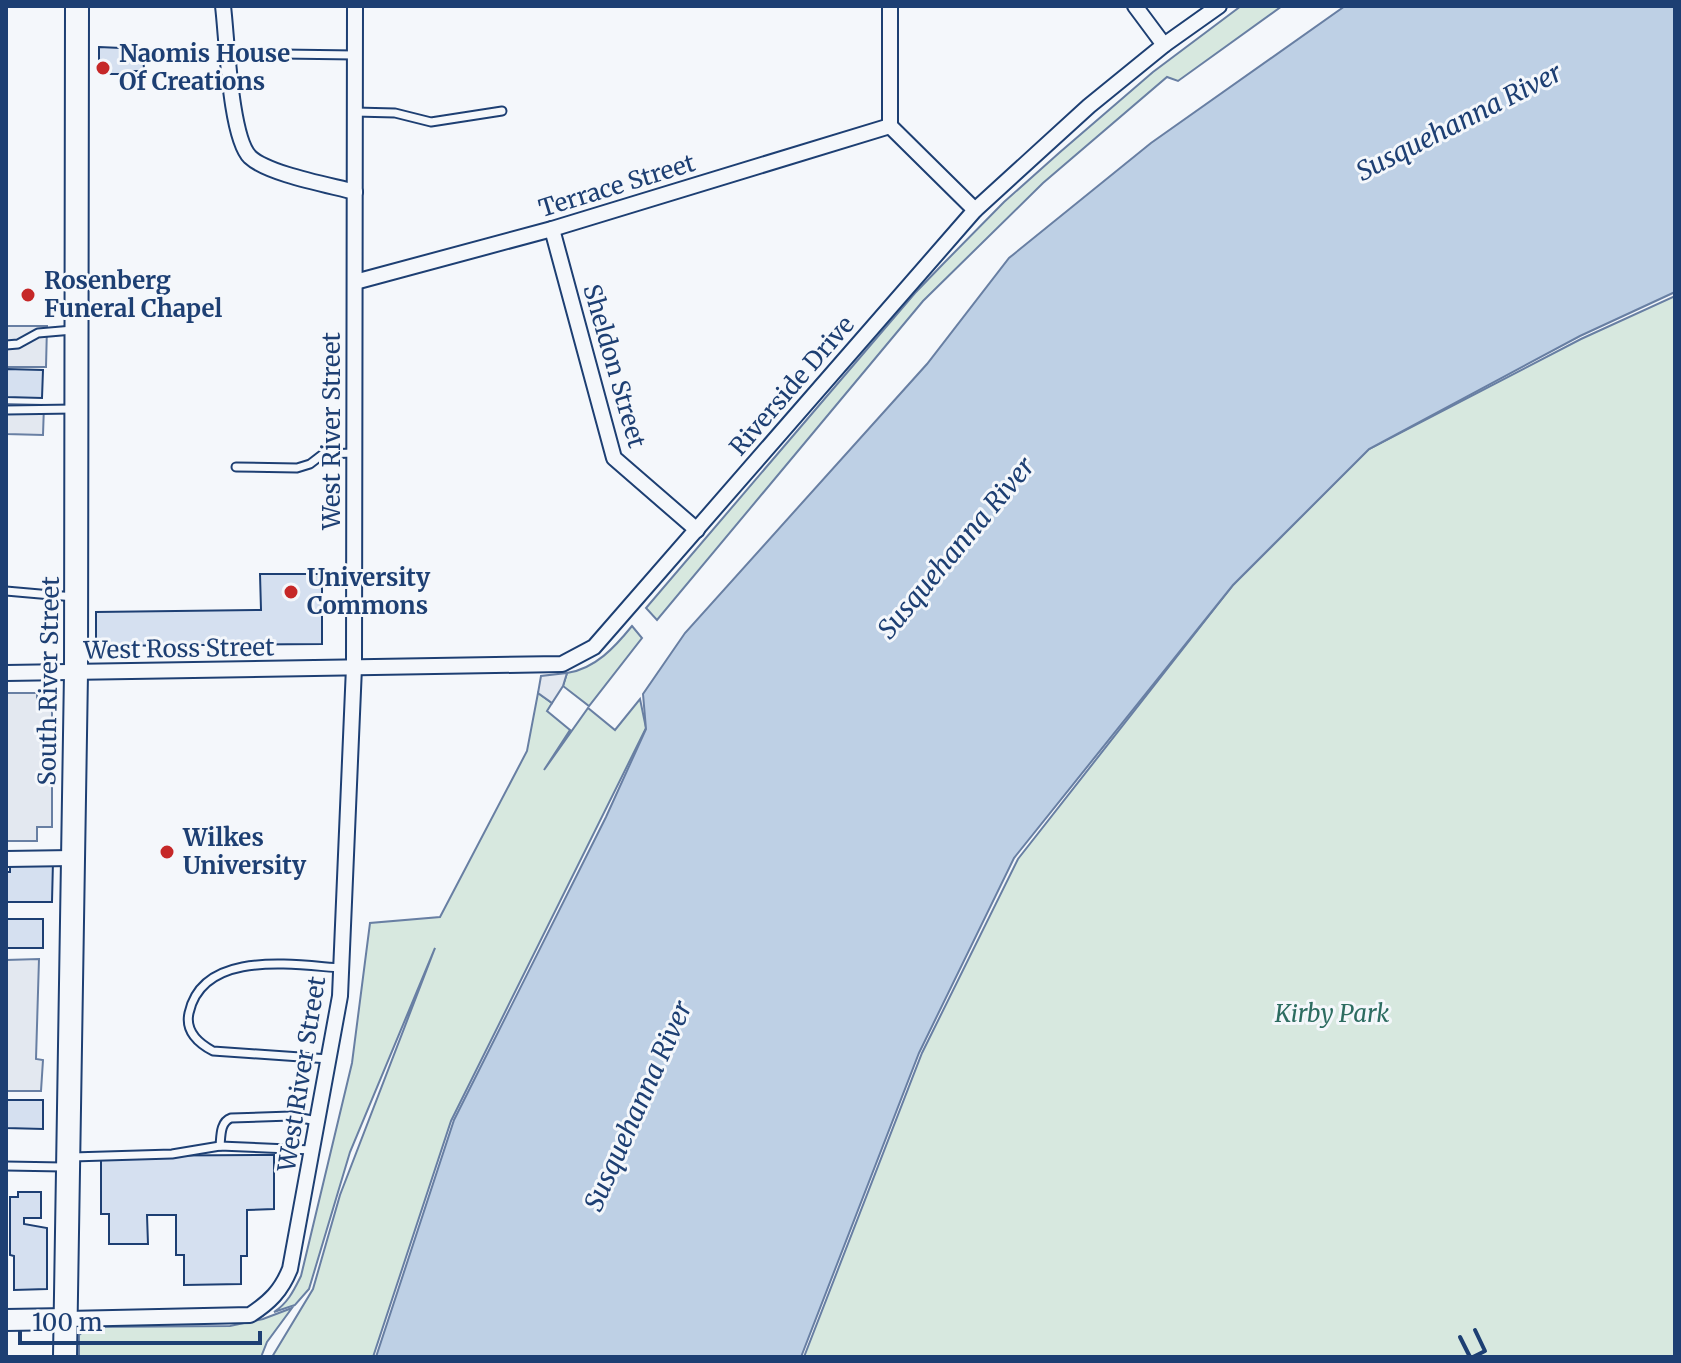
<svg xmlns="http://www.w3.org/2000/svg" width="1681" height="1363" viewBox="0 0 1681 1363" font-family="Merriweather,serif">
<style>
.green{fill:#d7e8df;stroke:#687fa3;stroke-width:2}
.parking{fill:#e3e8f0;stroke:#687fa3;stroke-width:2}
.water{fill:#bed0e5;stroke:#687fa3;stroke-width:2}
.building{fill:#d5e0f0;stroke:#1d3f73;stroke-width:2}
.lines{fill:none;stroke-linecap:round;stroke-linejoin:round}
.lane-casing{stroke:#1d3f73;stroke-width:11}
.street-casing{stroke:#1d3f73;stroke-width:18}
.secondary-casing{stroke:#1d3f73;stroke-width:24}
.primary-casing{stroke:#1d3f73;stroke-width:26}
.lane{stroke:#f4f7fb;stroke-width:7}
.street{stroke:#f4f7fb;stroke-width:14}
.secondary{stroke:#f4f7fb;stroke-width:20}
.primary{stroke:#f4f7fb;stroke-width:22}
.wall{stroke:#1d3f73;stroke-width:4}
.poi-dot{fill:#c62828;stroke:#f4f7fb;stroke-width:3}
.labels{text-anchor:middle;stroke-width:6;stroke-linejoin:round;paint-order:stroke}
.poi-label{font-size:24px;font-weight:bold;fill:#1d3f73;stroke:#f4f7fb;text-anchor:start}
.street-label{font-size:24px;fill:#1d3f73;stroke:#f4f7fb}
.park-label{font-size:24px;font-style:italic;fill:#2c6c60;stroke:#f4f7fb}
.water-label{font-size:26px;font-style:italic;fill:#1d3f73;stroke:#f4f7fb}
</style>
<rect width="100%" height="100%" fill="#f4f7fb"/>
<g class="green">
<path d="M1241,6H1282L1178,81L1167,77L1043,183L923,301L657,620L646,608L915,293L943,264L1004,202L1059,153L1153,72Z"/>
<path d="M1675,296V1357H804L922,1053L1018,859L1233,585L1369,449L1581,339Z"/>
<path d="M632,626L642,638L589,706L563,686L567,673C595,669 615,647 632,626Z"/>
<path d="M538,693L552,703L547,711L570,730L544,770L588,708L615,730L640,699L646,728L451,1121L373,1357H272L313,1289L340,1195L435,948L350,1152L309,1289L295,1305L274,1312C288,1303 294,1290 301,1276L352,1063L370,923L440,917L527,751Z"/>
<path d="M292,1308L267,1342L261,1357H79V1335L89,1327L230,1326L263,1319Z"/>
</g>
<g class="parking">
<path d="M6,326H47L46,367H6Z"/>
<path d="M6,404L44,405L43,435L6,434Z"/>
<path d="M567,673L563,686L552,703L538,693L541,676Z"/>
<path d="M6,693H37V708H52V827H37V841H6Z"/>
<path d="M39,959L36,1059L43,1060L41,1091H6V960Z"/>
</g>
<path class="water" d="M1345,6H1675V292L1580,336L1369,449L1233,585L1014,858L919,1053L801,1357H376L454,1120L606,817L646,729L643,694L685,633L927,364L1009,258L1151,143Z"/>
<g class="building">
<path d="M99,47L143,49L144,71H130V74H99Z"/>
<path d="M6,369L43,370L42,398L6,397Z"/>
<path d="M260,574H322V644L96,646V612L261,610Z"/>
<path d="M10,860L53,861L52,902H6V872H10Z"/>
<rect x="6" y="919" width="37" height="29"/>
<path d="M6,1100H43V1129L6,1128Z"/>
<path d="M274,1155V1209L247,1210V1256H241V1284L184,1285V1255H176V1215H147L148,1244H109V1214H101V1156Z"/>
<path d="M18,1192H41V1218H24V1224L47,1228V1289L14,1290V1256L10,1255V1197H18Z"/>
</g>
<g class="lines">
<defs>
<g id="lane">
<path d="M282,54L355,55"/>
<path d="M355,112L395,113L431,122L502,111"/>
<path d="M6,345L18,344L38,333L73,330"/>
<path d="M6,410L74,409"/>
<path d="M236,467L297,468L310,464L323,454L354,453"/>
<path d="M6,591L74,597"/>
<path d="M329,1059L213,1051C198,1043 185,1031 189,1013C203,949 294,965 341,968"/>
<path d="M220,1146C221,1136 220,1122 231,1118L291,1116L317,1121"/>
<path d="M72,1157L172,1154L220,1146L312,1150"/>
<path d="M6,1166L63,1167"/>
</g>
<g id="street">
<path d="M223,6C227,38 230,137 250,157C268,174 329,185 355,192"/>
<path d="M890,6V126L975,210"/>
<path d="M1135,6L1164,45"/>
<path d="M552,229L614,458L697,530"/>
<path d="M355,282L552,229L890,126"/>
<path d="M6,673L562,664L594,647L975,210L1089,106L1164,45L1219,6"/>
<path d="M6,859L72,858"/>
<path d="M67,1319L250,1315C270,1302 281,1291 290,1269L340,996L354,667L355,6"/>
</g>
<path id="secondary" d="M6,1320L67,1319"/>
<path id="primary" d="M65,1357L76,673L77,6"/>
</defs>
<use href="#lane" class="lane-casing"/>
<use href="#street" class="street-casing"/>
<use href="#secondary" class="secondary-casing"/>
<use href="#primary" class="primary-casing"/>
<use href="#lane" class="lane"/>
<use href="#street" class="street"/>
<use href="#secondary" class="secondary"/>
<use href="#primary" class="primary"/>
<g class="wall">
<path d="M1460,1337L1470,1357"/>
<path d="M1473,1357L1485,1351L1475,1330"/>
</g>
</g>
<g class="poi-dot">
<circle cx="103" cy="68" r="8"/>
<circle cx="28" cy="295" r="8"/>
<circle cx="291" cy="592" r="8"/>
<circle cx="167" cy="852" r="8"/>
</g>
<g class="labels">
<g class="poi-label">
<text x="119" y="62">Naomis House<tspan x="119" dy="28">Of Creations</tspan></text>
<text x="44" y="289">Rosenberg<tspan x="44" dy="28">Funeral Chapel</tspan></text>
<text x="307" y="586">University<tspan x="307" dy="28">Commons</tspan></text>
<text x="183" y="846">Wilkes<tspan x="183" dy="28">University</tspan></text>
</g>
<g class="street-label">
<text transform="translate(617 186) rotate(-17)" y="8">Terrace Street</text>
<text transform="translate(614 366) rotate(74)" y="8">Sheldon Street</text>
<text transform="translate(792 386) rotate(-49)" y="8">Riverside Drive</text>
<text transform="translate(332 431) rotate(-90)" y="8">West River Street</text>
<text transform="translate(179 649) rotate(-1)" y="8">West Ross Street</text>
<text transform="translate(49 681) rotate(-89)" y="8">South River Street</text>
<text transform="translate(302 1074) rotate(-81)" y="8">West River Street</text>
</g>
<g class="park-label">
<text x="1332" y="1022">Kirby Park</text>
</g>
<g class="water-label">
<text transform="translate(1459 122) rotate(-27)" y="9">Susquehanna River</text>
<text transform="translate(956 548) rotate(-50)" y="9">Susquehanna River</text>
<text transform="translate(638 1106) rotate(-66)" y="9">Susquehanna River</text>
</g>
</g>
<rect width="1681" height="1363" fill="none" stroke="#1d3f73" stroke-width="16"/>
<path d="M20 1331v12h240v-12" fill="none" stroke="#1d3f73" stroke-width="4"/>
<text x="32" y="1331" font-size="24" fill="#1d3f73" stroke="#f4f7fb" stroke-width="6" paint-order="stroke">100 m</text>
</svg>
